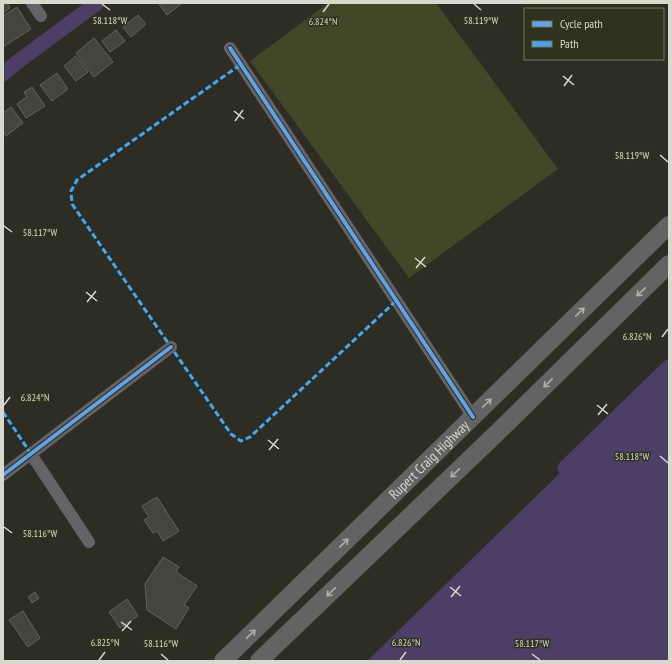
<svg xmlns="http://www.w3.org/2000/svg" width="672" height="664" viewBox="0 0 672 664" font-family="'PT Sans Narrow',sans-serif">
<style>
.green{fill:#444628}
.water{fill:#4d3e65}
.lines{fill:none;stroke-linecap:round;stroke-linejoin:round}
.canal{stroke:#4d3e65;stroke-width:15}
.building{fill:#45453c;stroke:#626359}
.street{stroke:#656367;stroke-width:12}
.primary{stroke:#646364;stroke-width:18}
.quiet{stroke:#3fa9f5;stroke-width:3;stroke-dasharray:6 3;stroke-linecap:butt}
.cycleway-casing{stroke:#31321e;stroke-width:6}
.cycleway{stroke:#60a3ed;stroke-width:4}
.oneway{stroke:#afb0a8}
.ticks{fill:none;stroke:#d8d9cd;stroke-width:1.5}
.labels{text-anchor:middle;stroke-width:3;stroke-linejoin:round;paint-order:stroke}
.street-label{font-size:14px;fill:#d8d9cd;stroke:#31321e}
.ticks-label{font-size:10px;text-anchor:middle;fill:#d8d9cd;stroke:#31321e;stroke-width:3;stroke-linejoin:round;paint-order:stroke}
</style>
<rect width="100%" height="100%" fill="#2d2d23"/>
<path class="green" d="M328,3H436L558,169L409,278L250,61Z"/>
<path class="water" d="M669,367V661H367Z"/>
<g class="lines">
<g class="canal">
<path d="M3,74L16,63L97,3"/>
<path d="M565,468L669,367"/>
</g>
</g>
<g class="building">
<path d="M3,3H7L10,8L3,13Z"/>
<path d="M158,3H182L167,15Z"/>
<path d="M17,7L31,29L3,47V16Z"/>
<path d="M138,15L146,24L131,37L123,27Z"/>
<path d="M116,30L125,41L110,52L102,41Z"/>
<path d="M94,38L113,62L94,77L76,53Z"/>
<path d="M76,56L88,72L76,81L64,66Z"/>
<path d="M57,73L68,89L52,101L40,85Z"/>
<path d="M32,87L45,106L26,118L17,104L27,97L24,92Z"/>
<path d="M11,107L23,123L6,136L3,131V113Z"/>
<path d="M157,497L179,531L163,541L157,531L153,533L144,520L149,517L142,506Z"/>
<path d="M163,557L179,567L176,572L197,586L184,605L189,608L176,629L147,610L145,584Z"/>
<path d="M35,592L39,598L32,603L28,597Z"/>
<path d="M127,599L138,616L120,628L109,612Z"/>
<path d="M23,611L40,638L28,647L9,620Z"/>
</g>
<g class="lines">
<g class="street">
<path d="M32,3L41,16"/>
<path d="M230,48L473,417"/>
<path d="M31,454L89,542"/>
<path d="M3,475L171,347"/>
</g>
<g class="primary">
<path id="s1" d="M223,661L669,225"/>
<path d="M259,661L501,429L669,264"/>
</g>
<g class="quiet">
<path d="M240,65L77,180L71,191L72,204L231,434L241,441L250,437L396,301"/>
<path d="M3,412L31,454"/>
</g>
<defs>
<g id="cycleway">
<path d="M230,48L473,417"/>
<path d="M3,475L171,347"/>
</g>
</defs>
<use href="#cycleway" class="cycleway-casing"/>
<use href="#cycleway" class="cycleway"/>
</g>
<defs><path id="oneway-shaft" d="M-6 0H5M1.5-3L5.5 0L1.5 3" fill="none" stroke-width="1.6" stroke-linecap="round" stroke-linejoin="round"/></defs>
<g class="oneway">
<use href="#oneway-shaft" transform="translate(641 292) rotate(136)"/>
<use href="#oneway-shaft" transform="translate(580 312) rotate(-44)"/>
<use href="#oneway-shaft" transform="translate(548 383) rotate(136)"/>
<use href="#oneway-shaft" transform="translate(487 403) rotate(-44)"/>
<use href="#oneway-shaft" transform="translate(455 473) rotate(136)"/>
<use href="#oneway-shaft" transform="translate(344 543) rotate(-44)"/>
<use href="#oneway-shaft" transform="translate(331 592) rotate(136)"/>
<use href="#oneway-shaft" transform="translate(251 634) rotate(-44)"/>
</g>
<path class="ticks" d="M102,4L110,10M474,4L481,10M323,12L329,4M563,76L574,85M564,86L572,75M234,111L244,119M235,121L243,110M660,155L668,162M4,226L12,232M415,258L426,267M416,268L425,257M86,292L97,301M87,302L96,291M662,337L668,329M4,405L10,397M597,405L608,414M598,415L607,404M268,440L279,449M269,450L278,439M660,456L668,463M4,527L12,533M450,587L461,596M451,597L460,586M121,622L132,630M122,631L131,621M161,654L168,660M532,654L540,660M99,660L105,652M400,660L406,652"/>
<g class="labels">
<g class="street-label">
<text dy="5" stroke="none"><textPath href="#s1" startOffset="288">Rupert Craig Highway</textPath></text>
</g>
</g>
<g class="ticks-label">
<text x="110" y="24">58.118°W</text>
<text x="481" y="24">58.119°W</text>
<text x="323" y="25">6.824°N</text>
<text x="632" y="159">58.119°W</text>
<text x="40" y="236">58.117°W</text>
<text x="637" y="340">6.826°N</text>
<text x="35" y="401">6.824°N</text>
<text x="632" y="460">58.118°W</text>
<text x="40" y="537">58.116°W</text>
<text x="105" y="646">6.825°N</text>
<text x="406" y="646">6.826°N</text>
<text x="161" y="647">58.116°W</text>
<text x="532" y="647">58.117°W</text>
</g>
<rect width="672" height="664" fill="none" stroke="#d8d9cd" stroke-width="8"/>
<rect x="524" y="8" width="140" height="52" fill="#31321e" stroke="#747564"/>
<rect x="532" y="21" width="20" height="6" fill="#60a3ed" stroke="#747564"/>
<text x="560" y="28" font-size="12" fill="#d8d9cd">Cycle path</text>
<rect x="532" y="41" width="20" height="6" fill="#3fa9f5" stroke="#747564"/>
<text x="560" y="48" font-size="12" fill="#d8d9cd">Path</text>
</svg>
